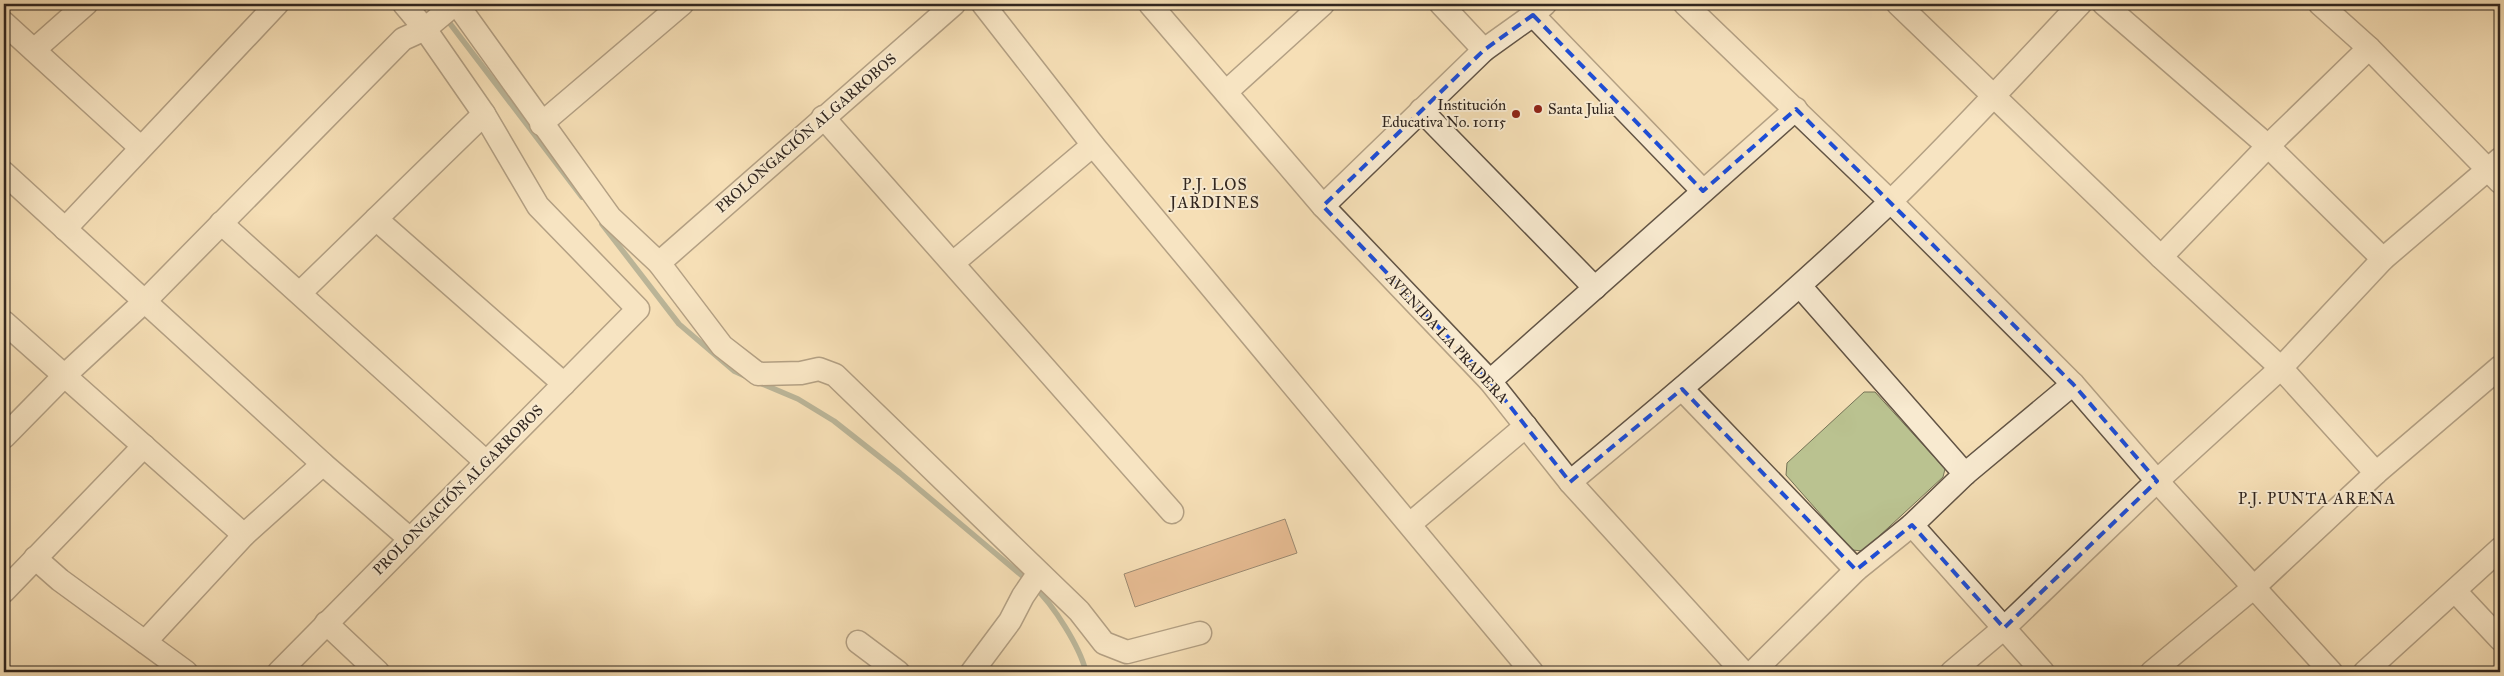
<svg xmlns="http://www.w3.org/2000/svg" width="2504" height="676" viewBox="0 0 2504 676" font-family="'IM FELL Great Primer',serif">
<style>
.green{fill:#bac290;stroke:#767458}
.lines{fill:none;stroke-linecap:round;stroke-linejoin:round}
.stream{stroke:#728172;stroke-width:5.5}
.building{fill:#d59369;stroke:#31261f}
.minor-casing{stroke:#625445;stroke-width:25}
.minor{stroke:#f8ead0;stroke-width:22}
.marked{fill:none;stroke:#1d4ed8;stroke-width:4;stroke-dasharray:10 6;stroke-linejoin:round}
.poi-dot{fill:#8f2418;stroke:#f8ead0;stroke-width:2}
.labels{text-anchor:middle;stroke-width:4;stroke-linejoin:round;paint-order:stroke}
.poi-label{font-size:15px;fill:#31261f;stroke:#f8ead0;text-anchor:end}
.street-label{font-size:15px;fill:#31261f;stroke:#f8ead0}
.neighbourhood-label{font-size:16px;letter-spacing:1px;fill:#31261f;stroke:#f8ead0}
</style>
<rect width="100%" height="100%" fill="#f5dfb6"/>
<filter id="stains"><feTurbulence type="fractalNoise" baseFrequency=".004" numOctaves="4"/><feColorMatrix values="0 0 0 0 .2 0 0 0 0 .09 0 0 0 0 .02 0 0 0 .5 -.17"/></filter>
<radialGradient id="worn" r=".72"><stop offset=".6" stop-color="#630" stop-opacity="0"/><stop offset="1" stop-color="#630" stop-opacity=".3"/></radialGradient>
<path class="green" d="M1864,392H1875L1945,469L1943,477L1863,551L1852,550L1786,475L1787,463Z"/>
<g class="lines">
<g class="stream">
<path d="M445,17L582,197"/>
<path d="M602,224L679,324L734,371L745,376"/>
<path d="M760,383L798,399L834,421L900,473L1027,580"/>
<path d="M1034,587C1053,604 1080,647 1086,672"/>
</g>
</g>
<path class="building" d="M1285,519L1297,553L1135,607L1124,574Z"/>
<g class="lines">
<defs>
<g id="minor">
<path d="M457,4L610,217L659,263L722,346L758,374L801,373L819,369L835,375L1079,611L1104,643L1127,652L1200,633"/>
<path d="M983,4L1093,145L1532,672"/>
<path d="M1150,4L1323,206L1490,381L1570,482L1743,672"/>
<path d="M1441,4L1484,50"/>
<path d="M1685,4L1890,201L2073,384L2157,481L2331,672"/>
<path d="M1898,4L2161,257L2281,368L2376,473"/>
<path d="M2104,4L2268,146L2383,259"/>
<path d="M2320,4L2369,48L2500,182"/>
<path d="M1533,15L1703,191"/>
<path d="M4,23L140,147"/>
<path d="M34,50L86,4"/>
<path d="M1226,92L1323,4"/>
<path d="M1421,110L1595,288"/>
<path d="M823,117L1172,512"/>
<path d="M541,124L682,4"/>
<path d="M4,173L323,464L410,539"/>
<path d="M1323,206L1484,50L1533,15L1545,4"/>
<path d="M376,219L564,384"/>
<path d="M221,223L486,462"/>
<path d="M65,229L277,4"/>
<path d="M2161,257L2268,146L2369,48"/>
<path d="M659,263L954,4"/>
<path d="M953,263L1093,145"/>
<path d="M1800,286L1965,474"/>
<path d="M300,293L484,114"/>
<path d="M4,322L244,535"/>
<path d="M1490,381L1796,109"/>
<path d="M1682,389L1856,570"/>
<path d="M4,437L64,376L145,301L403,39L425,29L455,4"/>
<path d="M1570,482C1679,392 1787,300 1889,203C1955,139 2017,71 2080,4"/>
<path d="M1410,524L1526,426"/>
<path d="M1912,525L2043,672"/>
<path d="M35,558L60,580L186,672"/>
<path d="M4,591L144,446"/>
<path d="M2455,591L2500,639"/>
<path d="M326,623L378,672"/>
<path d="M145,642L244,535L323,464"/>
<path d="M858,642L898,672"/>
<path d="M279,672L638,309L538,206L484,114L425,29L404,4"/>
<path d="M972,672L1010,621L1023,596L1038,574"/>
<path d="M1753,672L1856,570L1912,525L1965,474L2073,384"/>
<path d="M1952,672L2004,628L2157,481L2281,368L2383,259L2500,159"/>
<path d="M2152,672L2253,588L2376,473L2500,367"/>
<path d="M2365,672L2500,549"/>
</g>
</defs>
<use href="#minor" class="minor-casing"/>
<use href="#minor" class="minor"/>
</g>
<path d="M0 0H2504V676H0ZM1533,15L1703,191L1796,109L2073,384L2157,481L2004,628L1912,525L1856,570L1682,389L1570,482L1490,381L1323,206L1484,50Z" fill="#f5dfb6" fill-opacity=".55" fill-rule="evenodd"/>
<path class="marked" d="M1533,15L1703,191L1796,109L2073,384L2157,481L2004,628L1912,525L1856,570L1682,389L1570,482L1490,381L1323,206L1484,50Z"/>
<g class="poi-dot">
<circle cx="1538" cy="109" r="5"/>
<circle cx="1516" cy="114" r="5"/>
</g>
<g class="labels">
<g class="poi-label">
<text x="1506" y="110">Institución<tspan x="1506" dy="17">Educativa No. 10115</tspan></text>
<text x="1548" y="114" text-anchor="start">Santa Julia</text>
</g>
<g class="street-label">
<text transform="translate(806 133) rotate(-41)" y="5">PROLONGACIÓN ALGARROBOS</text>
<text transform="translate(1447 338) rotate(47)" y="5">AVENIDA LA PRADERA</text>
<text transform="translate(458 490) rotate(-45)" y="5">PROLONGACIÓN ALGARROBOS</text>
</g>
<g class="neighbourhood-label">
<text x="1215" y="190">P.J. LOS<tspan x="1215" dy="18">JARDINES</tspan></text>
<text x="2317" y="504">P.J. PUNTA ARENA</text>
</g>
</g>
<rect width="2504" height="676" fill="none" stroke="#f5dfb6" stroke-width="20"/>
<rect x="5" y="5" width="2494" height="666" fill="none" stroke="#31261f" stroke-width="2.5"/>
<rect x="10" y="10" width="2484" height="656" fill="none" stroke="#31261f"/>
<rect width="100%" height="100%" filter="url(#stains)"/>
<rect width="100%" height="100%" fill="url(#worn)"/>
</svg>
